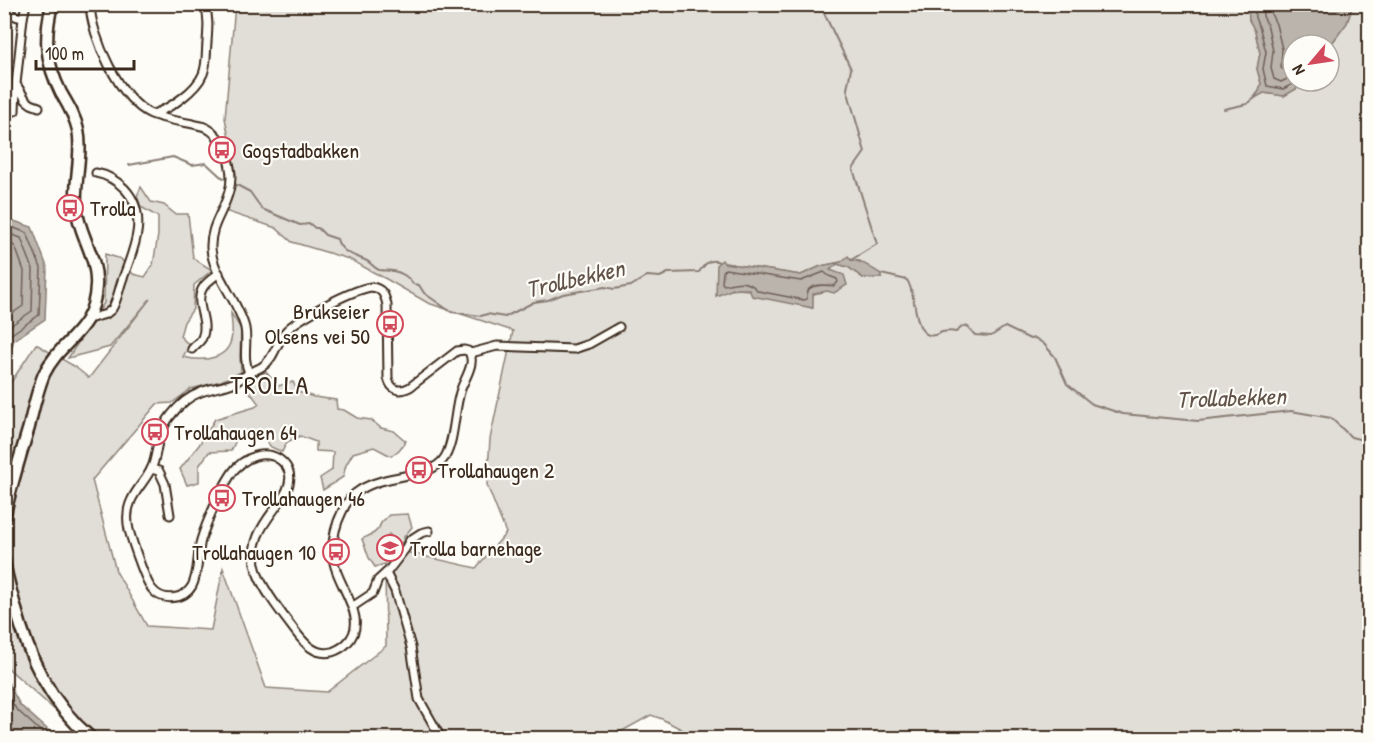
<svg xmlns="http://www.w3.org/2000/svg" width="1374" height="743" viewBox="0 0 1374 743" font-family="'Patrick Hand',sans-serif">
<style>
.green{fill:#e1ded7;stroke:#8e847a;stroke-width:1.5;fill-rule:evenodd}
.water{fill:#bbb4ad;stroke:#887d74;stroke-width:1.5}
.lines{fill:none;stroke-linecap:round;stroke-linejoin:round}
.shore{stroke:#6e6157;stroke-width:1.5}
.stream{stroke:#887d74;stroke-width:2}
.minor-casing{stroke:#3b2a1e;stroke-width:11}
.primary-casing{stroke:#3b2a1e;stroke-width:15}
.minor{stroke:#fdfcf7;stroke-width:7}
.primary{stroke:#fdfcf7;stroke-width:10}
.labels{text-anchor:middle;stroke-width:4.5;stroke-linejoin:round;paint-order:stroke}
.poi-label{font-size:22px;fill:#3b2a1e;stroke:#fdfcf7;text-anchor:start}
.water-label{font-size:24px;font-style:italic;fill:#615349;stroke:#fdfcf7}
.quarter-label{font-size:26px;letter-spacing:1.5px;fill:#3b2a1e;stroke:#fdfcf7}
</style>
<rect width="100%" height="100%" fill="#fdfcf7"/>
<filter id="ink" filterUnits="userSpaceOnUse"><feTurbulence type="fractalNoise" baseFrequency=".0167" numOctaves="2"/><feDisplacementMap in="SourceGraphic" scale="12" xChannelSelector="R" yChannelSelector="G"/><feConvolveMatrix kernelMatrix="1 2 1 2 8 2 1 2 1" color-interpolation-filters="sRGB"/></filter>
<g filter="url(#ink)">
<g class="green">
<path d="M235,5H1248L1249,20L1255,31L1260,53L1257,69L1261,83L1259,91L1255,96L1264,93L1284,96L1303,85L1306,81H1329V47L1347,23L1353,5H1369V738H698L662,719L651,715L615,735L604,738H86L9,669L5,660L4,447L6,390L36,344L74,366L89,378L150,299L110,347L68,358L104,303L105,254L121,259L133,274L145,277L153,265L158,235V217L141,207L137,196L141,187L151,202L164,205L175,214H188L193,258L212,270L194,285L193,309L184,322L180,336L189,345L183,357C204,362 231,360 232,333C233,327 231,319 231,313L241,329L240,357L241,372L221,381L191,389L172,403L157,404L92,480L116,571L147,626L211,630L223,568L266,688L327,692L386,646L385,564L375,567L369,558L362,539C370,535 378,533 381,523L389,515L408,514L412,527L403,538L404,540L401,543L403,545V547L389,534L377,547L389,559L397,550L476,568L506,533L487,485L490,439L513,331L428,303L388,280L349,259L292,242L276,228L225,211L236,174L225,118ZM851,260L860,261L881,278H863L848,267L837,264L830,270L827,291L813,294L812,308C789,301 749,284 726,291L724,263L801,275L821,266Z"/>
<path d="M266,372L278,386L293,382L298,392L314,397L336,400L337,409L344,410L357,418L371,420L381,428L394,431L406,441L399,450L391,456L374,447L353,453L346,465L343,477L323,490L320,478L332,470L333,452L316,451V442L300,436L287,442L282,452L271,447L264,438L254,432L236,440L231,451L209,452L199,466V482L187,485L180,469L199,445L215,419L255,407L259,404L249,391L246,380Z"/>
</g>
<g class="water">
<path d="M1248,5V4L1353,5L1347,23L1329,47V45H1293V81H1306L1303,85L1284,96L1264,93L1255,98L1259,91L1261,83L1257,69L1260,53L1255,31L1249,20Z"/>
<path d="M5,218L32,227L47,267L45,319L14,340L5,367Z"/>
<path d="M848,256L851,260C863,261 871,268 881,274V278H863L848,267L837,264L830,270L844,275L847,285L834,293L827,291L813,294V308L752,296L749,289H733L716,296L717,264L722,260L724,263L801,275L821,266L841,262Z"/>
<path d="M5,677L20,705L57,738H5Z"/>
</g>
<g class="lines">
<g class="shore">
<path d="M1254,4L1255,18L1260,29L1266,52L1263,69L1267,86L1283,89L1299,81"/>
<path d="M1262,4L1263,16L1268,27L1273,51L1271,68L1274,79L1281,82L1293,76"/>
<path d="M1271,4V14L1276,24L1282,49L1281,68L1285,70L1293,63"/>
<path d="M4,224L27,233L41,268L39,315L10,335L4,348"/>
<path d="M4,232L21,238L33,269L32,311L4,330"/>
<path d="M4,242L15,246L24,271L23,306L4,319"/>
<path d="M725,269L801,281L824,272L829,276L837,279L838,282L834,286C828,285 815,284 809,289C807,292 807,296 807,299L804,300L758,291C749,279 737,282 724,285L722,283L723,272Z"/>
<path d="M4,690L16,709L48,738"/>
</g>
<g class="stream">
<path d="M816,4L817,9L823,11L851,69L847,89L865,152L853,169L877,244L851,260"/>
<path d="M1224,109L1247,104L1255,98"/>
<path d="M129,165L173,157L192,165L206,163L220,176L228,180"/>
<path d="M233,183L250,192L262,209L300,225L310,224L315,228H318L325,235L337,239C341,254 355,255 367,261C371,263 374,268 379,270C384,271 389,270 393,271C401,272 409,277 413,284L419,285L424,293L451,312L481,316L487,314L505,317L534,302L548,300L563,294L605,287L614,289L631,286L647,276L660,277L668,273L699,272C704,265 709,258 719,262"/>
<path d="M881,274L907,280C917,294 913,331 929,335C934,337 937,334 942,332C947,331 952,331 956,332L962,327L967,326L975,335L991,336L1005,327L1030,339L1035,338L1044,344L1055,357L1067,384L1092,404L1123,414L1198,421L1291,411L1331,418L1351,437L1359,439L1370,436"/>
</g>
<defs>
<g id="minor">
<path d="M26,4L23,18L16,84L26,100L31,104L39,107"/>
<path d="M90,4C91,37 120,100 151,114C168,121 188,122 205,127C215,132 221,140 225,151C230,163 233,178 229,191C224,212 210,225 211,248C212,274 239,302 245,328C248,343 242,357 249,373"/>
<path d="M4,6C8,13 15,17 23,18"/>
<path d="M15,111L16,87"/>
<path d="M153,114C169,109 196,91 203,74C207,64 206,53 207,42C208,29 209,17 205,4"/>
<path d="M371,287C382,288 385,295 387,305L388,378C391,390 399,393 410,387L457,351L464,350L468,351C477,361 465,378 461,389C454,409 455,440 445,457C441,464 434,468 426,471C405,477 379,478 360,490C351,495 346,503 342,512C334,528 331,545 334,563C339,588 370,620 347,643C343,647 338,650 332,652C315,656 304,643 295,631C283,615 263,590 257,572C241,524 297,502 289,472C286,463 277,456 268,455C256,454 245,459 236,468C225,480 206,523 201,540C197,555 199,573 192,586C184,600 162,602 152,589C145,581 132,541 129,530C127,521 127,510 131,501C136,489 147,479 152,467C156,458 156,448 159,439C163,424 173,411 185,401C200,389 216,389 233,383C241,380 246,374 253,371C257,369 259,369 263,366C274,359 277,342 285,332C297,318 352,290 371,287Z"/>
<path d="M89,317L92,318L106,314L112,309C118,299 119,288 123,278C134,249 149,215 125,189C117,181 107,175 96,173"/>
<path d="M192,349C195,345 200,342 202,338C210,320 192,303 204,286C208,281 214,277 219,273"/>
<path d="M471,353L497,346L574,349L589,344L619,327"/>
<path d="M151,469L159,471L165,484L170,515"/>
<path d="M386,573L395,591L411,647L419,699L441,738"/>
<path d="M352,607L373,593L378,580L388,571L405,549L410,540L421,533L429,531"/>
</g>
<g id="primary">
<path d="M4,519C10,488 20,457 29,427C33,409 37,391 44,374C61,339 94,333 96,286C98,257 79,235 76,207C74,182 83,153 78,130C75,116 68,105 61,93C45,61 44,38 52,4"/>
<path d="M4,560C6,576 11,591 15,606C29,658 49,702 91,738"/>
</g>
</defs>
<use href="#minor" class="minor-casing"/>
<use href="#primary" class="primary-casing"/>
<use href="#minor" class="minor"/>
<use href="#primary" class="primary"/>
</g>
</g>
<defs>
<symbol id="bus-ring" viewBox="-11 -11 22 22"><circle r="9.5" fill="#fdfcf7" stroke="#d1495b" stroke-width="1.5"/><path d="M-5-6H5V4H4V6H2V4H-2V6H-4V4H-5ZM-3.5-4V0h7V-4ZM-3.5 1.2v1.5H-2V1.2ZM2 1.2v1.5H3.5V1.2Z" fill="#d1495b"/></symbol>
<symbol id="school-ring" viewBox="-11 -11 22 22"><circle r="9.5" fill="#fdfcf7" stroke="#d1495b" stroke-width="1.5"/><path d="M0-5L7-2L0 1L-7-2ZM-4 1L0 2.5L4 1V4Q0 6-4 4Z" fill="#d1495b"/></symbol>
</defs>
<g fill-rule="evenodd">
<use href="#bus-ring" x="207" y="135" width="30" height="30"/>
<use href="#bus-ring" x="55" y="193" width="30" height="30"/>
<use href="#bus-ring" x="375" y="309" width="30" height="30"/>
<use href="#bus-ring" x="140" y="417" width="30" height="30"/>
<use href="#bus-ring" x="404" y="455" width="30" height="30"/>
<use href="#bus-ring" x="207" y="483" width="30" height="30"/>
<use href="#school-ring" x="375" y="533" width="30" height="30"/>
<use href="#bus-ring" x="321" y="537" width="30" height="30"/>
</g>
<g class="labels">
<g class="poi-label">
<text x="242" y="158">Gogstadbakken</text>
<text x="90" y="216">Trolla</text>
<text x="370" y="319" text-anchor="end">Brukseier<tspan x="370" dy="25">Olsens vei 50</tspan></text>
<text x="174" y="440">Trollahaugen 64</text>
<text x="438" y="478">Trollahaugen 2</text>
<text x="242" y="506">Trollahaugen 46</text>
<text x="410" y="556">Trolla barnehage</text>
<text x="316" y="560" text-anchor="end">Trollahaugen 10</text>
</g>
<g class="water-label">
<text transform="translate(575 279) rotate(-13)" y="8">Trollbekken</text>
<text transform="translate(1231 398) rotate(-2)" y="8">Trollabekken</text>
</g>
<g class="quarter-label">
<text x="270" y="394">TROLLA</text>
</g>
</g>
<rect width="1374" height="743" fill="none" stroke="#fdfcf7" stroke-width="24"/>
<rect x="12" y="12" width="1350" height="719" fill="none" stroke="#3b2a1e" stroke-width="2" filter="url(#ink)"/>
<g transform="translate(1311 63) rotate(241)"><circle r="28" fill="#fdfcf7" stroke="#afa8a0" stroke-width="1.5"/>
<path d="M0-4.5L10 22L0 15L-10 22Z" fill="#d1495b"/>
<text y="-9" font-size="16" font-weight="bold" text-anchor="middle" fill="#3b2a1e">N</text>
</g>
<path d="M36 60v9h98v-9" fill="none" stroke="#3b2a1e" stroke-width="3"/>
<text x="45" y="60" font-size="18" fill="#3b2a1e" stroke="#fdfcf7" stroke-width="4.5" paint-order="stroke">100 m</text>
</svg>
